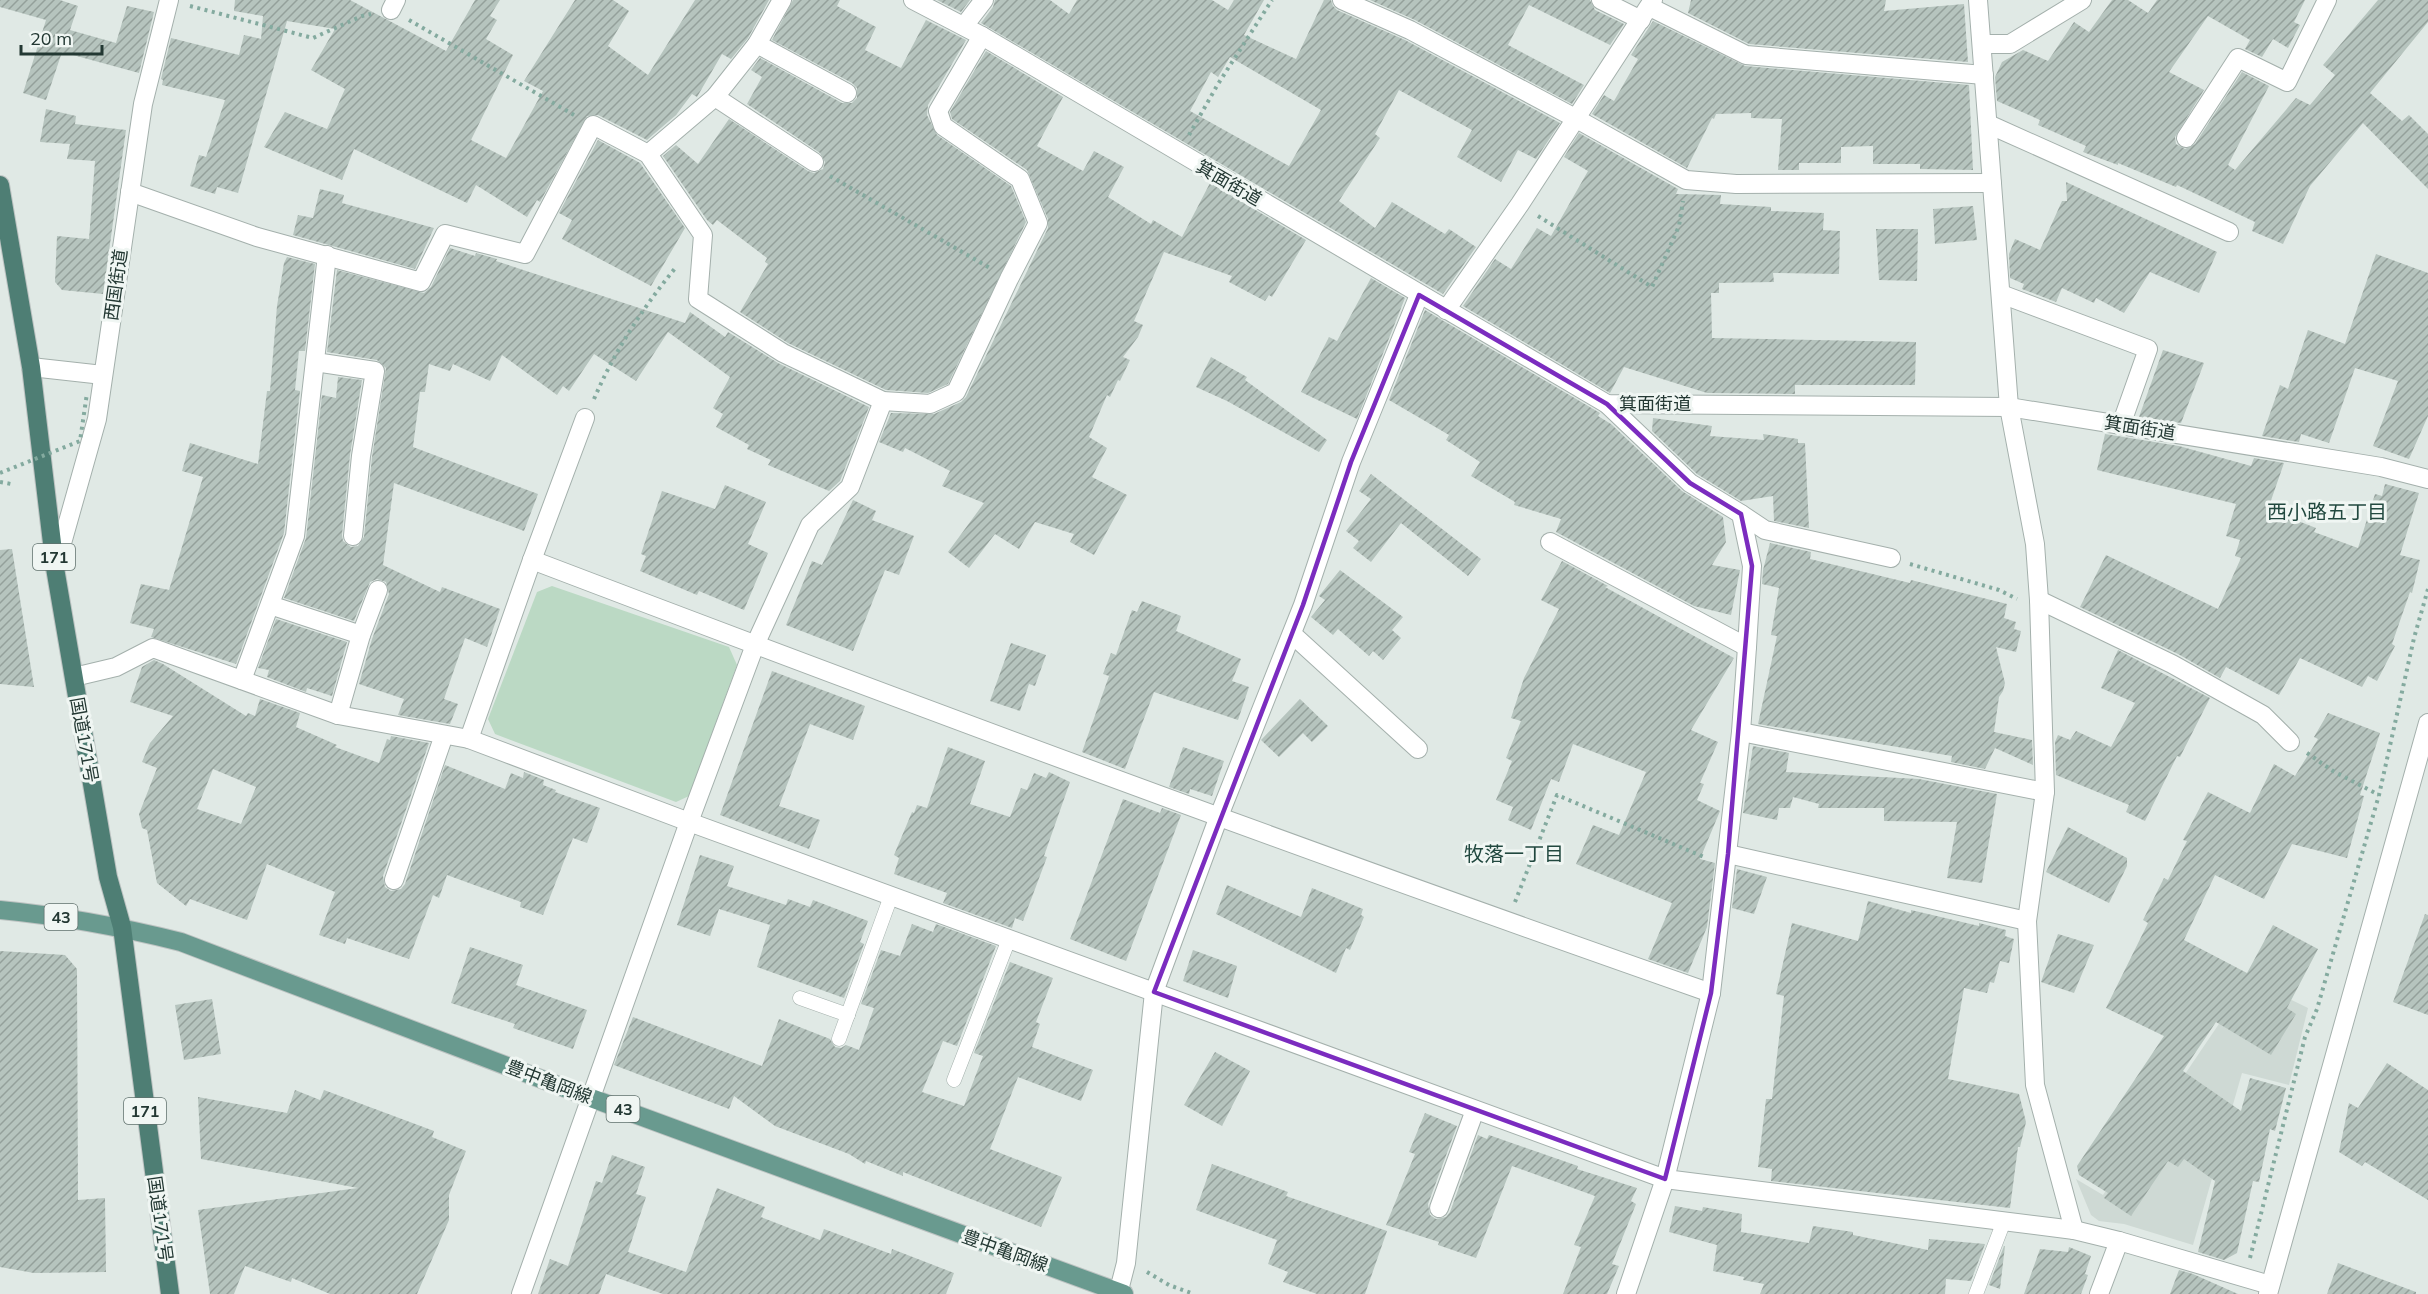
<svg xmlns="http://www.w3.org/2000/svg" width="2428" height="1294" viewBox="0 0 2428 1294" font-family="Mulish,'Noto Sans JP',sans-serif">
<style>
.built{fill:#ced9d4}
.green{fill:#bbd9c4}
.building{fill:url(#building-hatch);fill-rule:evenodd}
.lines{fill:none;stroke-linecap:round;stroke-linejoin:round}
.service-casing{stroke:#a4b0ac;stroke-width:15}
.minor-casing{stroke:#a4b0ac;stroke-width:20}
.tertiary-casing{stroke:#a4b0ac;stroke-width:20}
.primary-casing{stroke:#bdc3c2;stroke-width:20}
.trunk-casing{stroke:#bdc3c2;stroke-width:20}
.path{stroke:#84aa9f;stroke-width:4;stroke-dasharray:3 4.5;stroke-linecap:butt}
.service{stroke:#fff;stroke-width:14}
.minor{stroke:#fff;stroke-width:18}
.tertiary{stroke:#fff;stroke-width:18}
.primary{stroke:#699a8f;stroke-width:18}
.trunk{stroke:#4e7e74;stroke-width:18}
.path-bridge{stroke:#84aa9f;stroke-width:4;stroke-dasharray:3 4.5;stroke-linecap:butt}
.marked{fill:none;stroke:#7b2cbf;stroke-width:4.5;stroke-linejoin:round}
.labels{text-anchor:middle;stroke-width:6;stroke-linejoin:round;paint-order:stroke}
.shield{fill:#f0f6f3;stroke:#60716d;stroke-width:1.5}
.shield-label{font-size:16px;font-weight:bold;fill:#233833}
.street-label{font-size:18px;fill:#233833;stroke:#f0f6f3}
.neighbourhood-label{font-size:20px;fill:#21483f;stroke:#f0f6f3}
</style>
<defs>
<pattern id="building-hatch" width="6" height="6" patternUnits="userSpaceOnUse" patternTransform="scale(1.5)"><rect width="6" height="6" fill="#b6c4be"/><path d="M-1 1l2-2M0 6l6-6M5 7l2-2" fill="none" stroke="#94a09b"/></pattern>
</defs>
<rect width="100%" height="100%" fill="#e0e9e5"/>
<path class="built" d="M2246,978L2308,1008L2289,1085L2242,1073L2193,1245L2124,1224L2099,1221L2091,1215L2076,1179L2103,1195L2225,1015Z"/>
<path class="green" d="M552,586L729,647L737,665L689,796L676,802L495,734L488,719L537,592Z"/>
<g class="building">
<path d="M0,0H60L78,6L70,30L116,43L127,6L154,12L139,73L62,52L46,100L23,93L46,20L0,7Z"/>
<path d="M235,0H350L446,51L475,0H500L490,16L497,20L486,39L513,55L471,140L506,158L543,91L524,81L575,0H613L629,11L608,46L648,75L695,0H769L748,38L731,59L722,54L697,97L692,94L676,115L647,140L598,115L587,116L540,202L537,200L527,217L476,185L467,203L354,149L342,180L264,147L285,112L327,129L345,89L311,70L335,29L287,21L238,193L217,187L215,194L190,186L199,155L206,157L225,100L162,85L163,80L161,79L171,38L239,55L244,35L261,39L263,16L234,11Z"/>
<path d="M793,0H840L837,6L876,27L865,50L901,68L926,20L966,40L928,105L927,115L937,135L1011,186L1026,222L948,384L928,393L886,390L788,343L740,312L768,264L765,262L767,258L717,220L713,225L707,220L663,156L676,145L698,164L729,119L808,171L814,173L823,169L825,162L820,153L747,104L762,77L751,70L760,58L842,103H852L857,98V88L852,83L772,40Z"/>
<path d="M937,0H970L961,12Z"/>
<path d="M995,0H1050L1069,14L1077,0H1212L1228,10L1234,0H1264L1244,35L1296,59L1324,0H1331L1333,6L1337,10L1405,40L1560,123L1536,159L1518,150L1501,182L1457,157L1472,130L1399,90L1375,134L1380,138L1339,201L1375,228L1392,202L1445,234L1449,229L1476,247L1443,294L981,23L993,7ZM1230,57L1321,110L1289,166L1190,111L1211,72L1218,77Z"/>
<path d="M1370,0H1590L1595,10L1624,24L1610,45L1529,5L1508,45L1584,85L1572,104L1415,20Z"/>
<path d="M1691,0H1886L1884,11L1964,4L1968,62L1749,44L1688,13Z"/>
<path d="M2112,0H2128L2148,13L2157,0H2305L2294,22L2300,25L2288,48L2273,39L2262,57L2245,49L2250,40L2208,16L2169,72L2204,90L2175,137L2176,144L2185,149L2195,144L2242,72L2269,86L2228,165L2235,170L2296,98L2310,105L2335,75L2323,65L2378,0H2428V22L2370,93L2402,121L2409,115L2428,134V189L2363,123L2310,186L2283,244L2252,231L2255,222L2177,185L2176,187L2118,163V165L2083,152L2086,146L2038,125L2040,120L1997,101L1995,77L2002,62L2023,50L2048,61L2074,22L2089,32Z"/>
<path d="M1653,21L1745,66L1969,85L1973,170L1920,169V164H1873V146L1841,147V163H1799V170H1778L1782,119L1751,118V113L1716,114L1714,119L1712,118L1687,168L1592,114L1604,95L1614,101L1638,59L1631,55Z"/>
<path d="M986,51L1063,97L1037,146L1083,171L1094,151L1124,167L1108,197L1151,224L1153,220L1182,237L1210,183L1306,240L1272,297L1269,295L1265,301L1229,282L1232,276L1164,252L1134,321L1143,325L1138,337L1123,357L1130,360L1120,381L1118,380L1110,397L1107,395L1089,437L1107,448L1092,477L1127,495L1094,555L1070,542L1074,534L1035,522L1019,549L995,534L969,568L948,552L984,503L942,486L950,471L905,448L903,452L879,442L891,413L934,414L961,402L966,397L1048,228V219L1027,170L952,119L950,112Z"/>
<path d="M46,109L76,116L75,124L126,130L103,294L62,290L55,282L57,236L89,239L95,161L67,159L70,144L40,142Z"/>
<path d="M1579,133L1678,189L1676,194L1721,195L1720,204L1771,207V211L1824,213L1823,230L1840,231L1839,274L1773,273L1774,282L1719,283V293H1711L1712,338L1916,342L1915,385H1795V394L1707,393L1624,367L1610,393L1463,306L1495,259L1511,269L1537,228L1551,236L1588,171L1564,157Z"/>
<path d="M598,140L640,163L685,228L651,286L562,239L572,220L559,213Z"/>
<path d="M2066,182L2217,252L2199,293L2150,272L2124,313L2096,298L2094,303L2062,288L2056,302L2022,289L2024,284L2010,278L2009,254L2015,239L2040,250L2062,201H2067Z"/>
<path d="M320,189L344,195L342,203L434,228L415,269L293,235L298,215L313,218Z"/>
<path d="M1973,206L1977,240L1935,244L1933,209Z"/>
<path d="M1876,229H1918L1917,281L1879,280Z"/>
<path d="M450,248L475,256L476,253L497,259L496,261L685,323L690,312L725,337L728,332L778,363L869,407L840,481L829,491L768,465L771,460L747,449L749,445L716,427L723,414L713,408L730,377L668,332L636,381L594,354L569,391L563,386L557,395L502,355L490,381L453,364L450,371L429,364L425,392H420L413,447L538,494L524,531L394,483L383,565L440,592L442,587L500,609L487,647L465,638L444,699L458,704L450,724L398,715L404,699L359,684L372,639L389,594L386,582L377,579L370,582L354,621L284,598L306,538L322,395L336,398L338,377L362,380L350,455L342,535L343,541L351,547L358,546L364,537L372,457L386,368L377,360L327,352L337,270L424,293L431,287Z"/>
<path d="M2376,254L2428,273V416L2409,459L2373,446L2398,381L2355,368L2329,443L2301,434L2299,442L2262,436L2280,385L2288,389L2308,330L2345,344Z"/>
<path d="M287,257L315,264L305,351H299L295,390L300,391L284,533L236,664L151,637L154,629L130,623L141,584L169,590L203,477L182,471L190,443L258,464L267,391H270L277,306L284,263Z"/>
<path d="M1371,278L1405,298L1357,419L1301,392L1329,337L1337,341Z"/>
<path d="M1425,310L1600,413L1598,416L1611,424L1682,491L1723,517L1726,542L1712,565L1740,570L1731,615L1694,606L1556,532L1561,519L1514,505L1515,502L1471,476L1480,462L1446,440L1449,435L1389,400Z"/>
<path d="M2163,350L2204,363L2181,423L2139,417Z"/>
<path d="M1211,357L1247,377L1245,380L1327,440L1319,452L1227,401L1196,387Z"/>
<path d="M1653,418L1712,426L1710,436L1764,440L1763,434L1798,439V443H1805L1809,528L1774,521L1773,496L1741,501L1697,474L1652,431Z"/>
<path d="M2105,434L2179,446L2251,466L2254,458L2284,463L2268,509L2316,528L2314,532L2358,548L2375,494L2382,496L2385,484L2419,493L2400,555L2420,560L2412,593L2410,592L2392,644L2395,646L2377,681L2368,676L2362,687L2300,658L2279,695L2226,667L2220,678L2178,654L2080,607L2106,555L2218,609L2241,558L2235,556L2240,540L2226,536L2236,504L2097,470Z"/>
<path d="M1371,474L1481,559L1468,576L1401,523L1371,562L1353,548L1359,541L1346,531L1371,499L1359,491Z"/>
<path d="M725,485L766,502L748,544L768,553L744,610L699,591L697,595L640,571L646,556L641,554L662,491L715,509Z"/>
<path d="M853,500L876,511L872,520L914,536L899,575L885,570L853,651L786,625L812,561L822,565Z"/>
<path d="M1770,543L1811,552L1810,559L1910,583L1911,580L2007,604L2004,618L2016,622L2014,629L2021,631L2016,652L1996,647L2005,683L2003,691L1999,697L1994,732L2032,740L2033,765L1995,748L1985,769L1951,762L1952,756L1758,724L1777,636L1771,635L1779,588L1762,584L1763,570Z"/>
<path d="M12,549L34,687L0,684V550Z"/>
<path d="M1562,561L1608,586L1605,587L1734,658L1691,730L1718,742L1700,783L1704,784L1697,800L1720,811L1700,859L1715,863L1707,927L1688,973L1648,959L1672,903L1576,864L1593,825L1619,835L1646,772L1573,744L1559,782L1551,779L1531,830L1508,820L1513,807L1496,800L1512,761L1506,758L1521,721L1511,718L1524,678L1559,609L1541,600Z"/>
<path d="M1340,570L1403,617L1392,630L1401,638L1383,660L1373,651L1369,656L1338,629L1333,635L1311,617L1325,600L1319,596Z"/>
<path d="M1142,601L1181,616L1176,631L1241,659L1232,681L1249,687L1238,720L1154,692L1125,769L1082,752L1109,676L1103,674L1111,653L1116,655L1132,610L1137,612Z"/>
<path d="M276,619L347,642L332,696L307,688L306,692L267,677L269,670L258,668Z"/>
<path d="M1011,643L1046,655L1035,686L1029,684L1020,711L990,701Z"/>
<path d="M2118,650L2210,698L2180,757L2177,756L2145,821L2126,812L2129,805L2056,775L2055,742L2058,735L2070,740L2076,731L2111,747L2135,703L2101,688Z"/>
<path d="M154,660L163,664L246,716L248,713L255,716L260,699L300,713L296,727L337,745L335,747L379,763L387,739L390,740L391,736L429,743L383,876L385,887L391,891L401,889L405,884L445,765L505,789L511,773L523,778L524,772L544,780L543,785L556,790L555,792L600,808L587,843L573,838L543,915L520,907L521,902L447,875L439,898L433,895L409,959L347,938L345,944L319,935L335,892L267,864L247,920L190,899L186,906L157,883L147,830L142,828L139,814L157,768L142,762L150,743L173,716L130,702L142,667ZM213,769L256,787L241,824L197,809Z"/>
<path d="M772,671L865,706L853,740L810,724L779,806L820,820L809,849L720,815Z"/>
<path d="M1300,699L1328,726L1312,742L1303,733L1279,757L1261,740Z"/>
<path d="M2328,713L2380,733L2360,795L2364,796L2347,858L2292,844L2264,899L2215,875L2184,940L2247,973L2273,925L2318,949L2287,1008L2296,1014L2271,1055L2216,1022L2183,1071L2241,1111L2250,1078L2286,1088L2275,1131L2270,1129L2259,1182L2253,1181L2237,1253L2224,1260L2198,1252L2215,1181L2184,1159L2178,1167L2168,1161L2131,1216L2104,1198L2108,1193L2079,1175L2077,1166L2164,1036L2106,1008L2148,923L2143,920L2164,878L2168,880L2187,841L2183,840L2208,792L2250,813L2274,764L2295,776L2318,739L2314,737Z"/>
<path d="M1753,746L1789,753L1786,772L1919,779L1997,794L1982,883L1947,878L1957,822L1884,821V808H1818L1819,804L1793,797L1790,808H1779L1777,820L1743,813Z"/>
<path d="M948,747L985,761L970,804L1010,817L1021,788L1027,790L1034,773L1046,778L1049,772L1070,782L1044,856L1047,857L1023,921L1015,918L1012,928L943,903L947,893L894,874L899,858L894,855L912,812L914,813L917,805L927,808Z"/>
<path d="M1183,747L1224,761L1212,796L1190,789L1189,794L1169,787Z"/>
<path d="M1123,799L1160,813L1162,808L1181,815L1126,961L1070,939Z"/>
<path d="M2068,827L2127,858V866L2109,903L2046,872Z"/>
<path d="M700,855L734,866L727,886L786,905L788,899L810,907L813,900L868,921L860,942L864,944L844,998L757,967L770,925L719,909L710,936L677,925Z"/>
<path d="M1737,869L1767,877L1754,914L1732,908Z"/>
<path d="M1227,885L1301,917L1312,888L1363,909L1361,915L1364,917L1350,950L1346,948L1336,973L1216,914Z"/>
<path d="M1868,901L1911,913V910L1979,926V923L2006,930L2005,936L2014,939L2009,963L2000,961L1994,983L1990,982L1987,993L1964,988L1948,1079L2019,1094L2026,1122L2020,1147H2018L2010,1208L1771,1181L1772,1169L1758,1167L1766,1099H1772L1784,996L1776,994L1792,923L1858,941Z"/>
<path d="M2425,914L2428,915V1015L2393,1002Z"/>
<path d="M912,924L933,932L936,924L996,946L957,1046L943,1041L922,1092L964,1106L983,1056L974,1053L1010,962L1053,978L1036,1022L1040,1024L1032,1047L1093,1070L1081,1101L1018,1077L990,1149L1062,1177L1041,1227L903,1172V1176L866,1161L865,1164L849,1154L775,1126L734,1096L729,1109L614,1065L633,1017L762,1066L779,1019L830,1039L835,1047L841,1048L846,1045L859,1050L874,1008L861,1004L881,950L900,956Z"/>
<path d="M2058,934L2094,945L2074,993L2041,982Z"/>
<path d="M470,947L523,965L516,985L587,1010L573,1049L513,1028L515,1024L451,1003Z"/>
<path d="M1193,950L1237,966L1228,998L1183,981Z"/>
<path d="M0,951L65,955L77,969L78,1200L105,1198L106,1272L34,1273L0,1267Z"/>
<path d="M212,999L221,1054L184,1060L175,1005Z"/>
<path d="M1215,1052L1250,1071L1222,1126L1184,1105Z"/>
<path d="M2387,1063L2428,1090V1200L2365,1162L2362,1166L2339,1152L2349,1103L2358,1108Z"/>
<path d="M295,1090L320,1100L324,1090L434,1131L432,1137L466,1151L449,1195V1220L417,1294H330L292,1278L291,1282L245,1266L234,1294H210L198,1210L358,1188L201,1159L198,1097L287,1113Z"/>
<path d="M1425,1113L1457,1126L1428,1204L1430,1215L1436,1219L1446,1217L1450,1212L1478,1135L1487,1139L1489,1135L1578,1166L1577,1169L1637,1188L1631,1201L1636,1204L1612,1264L1619,1266L1607,1294H1563L1581,1247L1574,1245L1595,1196L1512,1166L1476,1258L1438,1245L1439,1242L1386,1225L1415,1154L1409,1152Z"/>
<path d="M612,1155L645,1167L636,1194L646,1197L628,1252L686,1272L717,1188L765,1207L761,1217L820,1240L824,1229L891,1254L892,1249L954,1273L946,1294H663L606,1274L599,1294H538L550,1259L568,1266L596,1181L602,1183Z"/>
<path d="M1212,1164L1288,1192L1286,1196L1387,1231L1365,1294H1317L1283,1282L1288,1272L1268,1264L1277,1240L1196,1210Z"/>
<path d="M1675,1206L1702,1211L1703,1207L1742,1214L1741,1232L1809,1243L1813,1226L1853,1232V1235L1928,1250L1929,1239L1985,1244L1971,1281L1946,1279L1945,1294H1760L1764,1284L1743,1280L1744,1277L1713,1271L1717,1245L1669,1232Z"/>
<path d="M2004,1246H2005L2000,1289L1989,1285Z"/>
<path d="M2069,1247L2091,1256L2085,1274L2088,1275L2081,1294H2024L2040,1249L2068,1252Z"/>
<path d="M2338,1263L2416,1292V1294H2327Z"/>
<path d="M2179,1270L2193,1274L2238,1294H2170Z"/>
</g>
<g class="lines">
<defs>
<g id="service">
<path d="M800,998L848,1015"/>
<path d="M839,1039L891,896"/>
<path d="M954,1080L1009,939"/>
<path d="M1976,1294L2004,1221"/>
</g>
<g id="minor">
<path d="M913,0L982,36L1607,404L2009,407L2381,467L2428,479"/>
<path d="M1342,0L1410,30L1575,118L1686,180L1736,184L1992,183"/>
<path d="M1601,0L1641,20"/>
<path d="M1978,0L2009,407L2035,544L2039,600L2045,792L2027,921L2035,1085L2074,1230"/>
<path d="M1650,7L1746,55L1984,75"/>
<path d="M391,10L396,0"/>
<path d="M964,26L984,0"/>
<path d="M757,44L847,93"/>
<path d="M1982,44H2010L2082,0"/>
<path d="M715,97L814,162"/>
<path d="M1988,124L2229,232"/>
<path d="M2186,138L2238,58L2287,82L2327,0"/>
<path d="M648,154L715,97L757,44L782,0"/>
<path d="M130,192L257,237L421,282L445,234L525,254L593,125L648,154L703,235L698,299L783,353L883,401L930,404L956,392L1009,279L1038,223L1020,179L943,126L938,111L982,36"/>
<path d="M2001,294L2148,349L2121,425"/>
<path d="M1446,310L1520,204L1653,0"/>
<path d="M315,362L375,371L361,456L353,536"/>
<path d="M31,367L103,375"/>
<path d="M1607,404L1690,483L1741,514L1752,566L1747,647L1741,732L1711,993L1665,1179L1626,1294"/>
<path d="M1741,514L1765,530L1891,558"/>
<path d="M1550,542L1747,647"/>
<path d="M532,560C923,709 1316,855 1711,993"/>
<path d="M55,568L97,419L143,104L169,0"/>
<path d="M2039,600L2172,664L2263,715L2290,742"/>
<path d="M270,605L361,635"/>
<path d="M1292,634L1418,749"/>
<path d="M74,677L116,667L153,648L338,715L469,739L689,822L1665,1179L2074,1230L2119,1241L2270,1285"/>
<path d="M242,680L295,536L327,255"/>
<path d="M338,715L361,635L378,590"/>
<path d="M1741,732L2045,792"/>
<path d="M469,739L532,560L585,418"/>
<path d="M1728,854L2027,921"/>
<path d="M394,880L444,735"/>
<path d="M1439,1208L1475,1110"/>
<path d="M521,1294L689,822L755,645L810,525L850,487L883,401"/>
<path d="M1118,1294L1126,1263L1154,992L1219,816L1303,605L1351,462L1419,295"/>
<path d="M2099,1294L2119,1241"/>
</g>
<path id="tertiary" d="M2268,1294L2428,723"/>
<path id="primary" d="M0,910C62,916 121,927 181,942L591,1098L1124,1294"/>
<path id="trunk" d="M0,185L31,367L55,568L108,877L122,927L170,1294"/>
</defs>
<use href="#service" class="service-casing"/>
<use href="#minor" class="minor-casing"/>
<use href="#tertiary" class="tertiary-casing"/>
<use href="#primary" class="primary-casing"/>
<use href="#trunk" class="trunk-casing"/>
<g class="path">
<path d="M190,6L313,38L362,16L371,14"/>
<path d="M409,20L574,115"/>
<path d="M1189,135L1218,84L1272,0"/>
<path d="M830,176L990,268"/>
<path d="M1538,216L1652,287L1679,226L1683,201"/>
<path d="M594,399C615,350 644,306 677,266"/>
<path d="M0,482L11,484"/>
<path d="M1910,564L1999,590L2017,599"/>
<path d="M2307,753L2333,771L2379,795"/>
<path d="M1515,902L1557,795L1704,857"/>
<path d="M2250,1258L2305,1037L2317,1009L2379,795L2414,638L2428,589"/>
<path d="M1147,1272L1169,1285L1194,1294"/>
</g>
<use href="#service" class="service"/>
<use href="#minor" class="minor"/>
<use href="#tertiary" class="tertiary"/>
<use href="#primary" class="primary"/>
<use href="#trunk" class="trunk"/>
<path class="path-bridge" d="M0,473L80,441L87,393"/>
</g>
<path class="marked" d="M1419,295L1607,404L1690,483L1741,514L1752,566L1728,854L1711,993L1665,1179L1154,992L1303,605L1351,462Z"/>
<g class="labels">
<g class="shield">
<rect x="33" y="544" width="42" height="26" rx="4.5"/>
<rect x="44.5" y="904" width="33" height="26" rx="4.5"/>
<rect x="606.5" y="1096" width="33" height="26" rx="4.5"/>
<rect x="124" y="1098" width="42" height="26" rx="4.5"/>
</g>
<g class="shield-label">
<text x="54" y="563">171</text>
<text x="61" y="923">43</text>
<text x="623" y="1115">43</text>
<text x="145" y="1117">171</text>
</g>
<g class="street-label">
<text transform="translate(1229 183) rotate(30)" y="6">箕面街道</text>
<text transform="translate(116 285) rotate(-82)" y="6">西国街道</text>
<text x="1655" y="410">箕面街道</text>
<text transform="translate(2140 428) rotate(9)" y="6">箕面街道</text>
<text transform="translate(84 740) rotate(80)" y="6">国道171号</text>
<text transform="translate(549 1082) rotate(21)" y="6">豊中亀岡線</text>
<text transform="translate(160 1219) rotate(82)" y="6">国道171号</text>
<text transform="translate(1005 1251) rotate(20)" y="6">豊中亀岡線</text>
</g>
<g class="neighbourhood-label">
<text x="2327" y="519">西小路五丁目</text>
<text x="1514" y="861">牧落一丁目</text>
</g>
</g>
<path d="M21 45v9h81v-9" fill="none" stroke="#233833" stroke-width="3"/>
<text x="30" y="45" font-size="18" fill="#233833" stroke="#f0f6f3" stroke-width="4.5" paint-order="stroke">20 m</text>
</svg>
